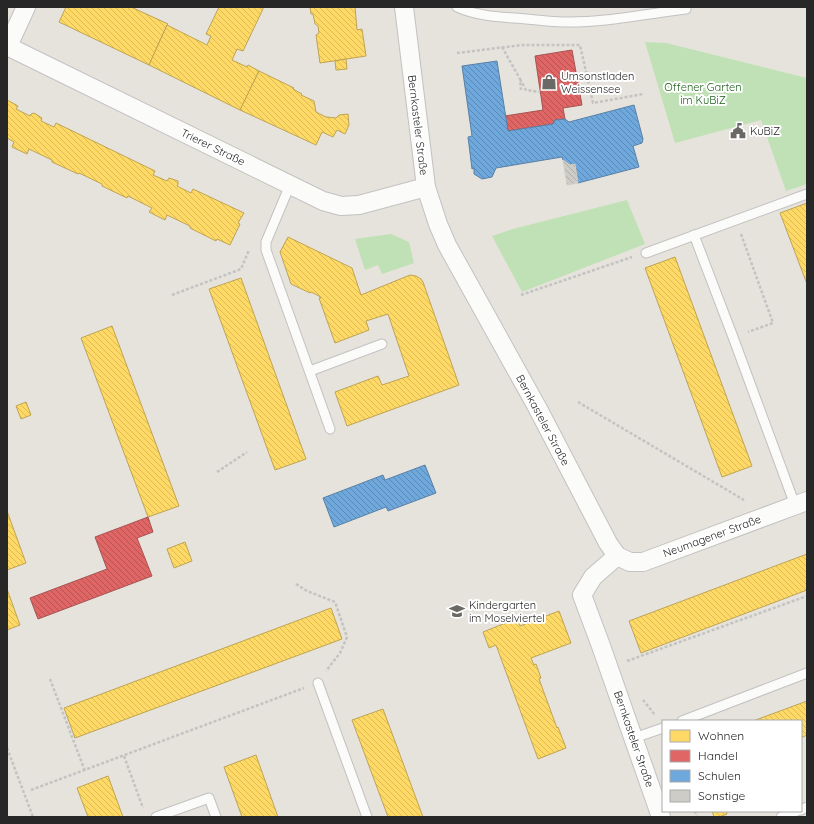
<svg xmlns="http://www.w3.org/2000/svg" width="814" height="824" viewBox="0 0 814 824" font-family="Quicksand,sans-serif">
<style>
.grass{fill:#c0e1b5}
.homes{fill:url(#homes-back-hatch);stroke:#bea453}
.shops{fill:url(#shops-back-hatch);stroke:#a85353}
.schools{fill:url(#schools-back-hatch);stroke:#5981a6}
.building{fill:url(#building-back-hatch);stroke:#d0cec8}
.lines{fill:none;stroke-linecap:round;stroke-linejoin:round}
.lane-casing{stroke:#c3c2c2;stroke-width:11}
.street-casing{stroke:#c3c2c2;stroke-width:20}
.path{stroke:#c3c3c2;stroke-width:2.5;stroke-dasharray:3 2;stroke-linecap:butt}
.lane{stroke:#fbfbfa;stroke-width:9}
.street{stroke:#fbfbfa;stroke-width:18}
.labels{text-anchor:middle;stroke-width:4;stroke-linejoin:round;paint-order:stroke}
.poi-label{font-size:11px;fill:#272727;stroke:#fff;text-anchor:start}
.park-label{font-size:11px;fill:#1d601b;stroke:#fff}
.street-label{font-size:11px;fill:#272727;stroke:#fff}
</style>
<defs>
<pattern id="homes-back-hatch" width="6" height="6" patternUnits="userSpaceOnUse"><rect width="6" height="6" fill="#ffd966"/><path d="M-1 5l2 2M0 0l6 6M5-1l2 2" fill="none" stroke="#dbba58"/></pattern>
<pattern id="shops-back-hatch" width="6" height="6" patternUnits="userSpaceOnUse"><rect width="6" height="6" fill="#e06666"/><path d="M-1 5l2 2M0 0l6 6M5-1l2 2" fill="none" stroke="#b65454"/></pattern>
<pattern id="schools-back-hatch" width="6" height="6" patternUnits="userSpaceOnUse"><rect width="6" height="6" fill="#6fa8dc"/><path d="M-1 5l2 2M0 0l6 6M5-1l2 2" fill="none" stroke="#5b89b2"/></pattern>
<pattern id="building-back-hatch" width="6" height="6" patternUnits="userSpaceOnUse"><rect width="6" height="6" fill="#ceccc7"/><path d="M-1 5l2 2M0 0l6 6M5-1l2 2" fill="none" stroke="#b1afab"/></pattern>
</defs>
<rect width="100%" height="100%" fill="#e5e3dc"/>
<g class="grass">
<path d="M645,42L666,43L807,78V184L786,191L761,120L675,143Z"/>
<path d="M627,200L645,244L522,292L492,236L513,229Z"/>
<path d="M391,234L409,242L414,263L382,274L378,265L365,270L355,239Z"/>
</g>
<g class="homes">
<path d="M66,7H131L168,24L167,25L149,65L59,22Z"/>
<path d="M219,7H263V9L243,51L237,49L232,60L247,67L248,65L259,71L240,110L149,65L167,25L207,45L211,36L206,34Z"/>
<path d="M310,7H355L357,30L362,29L366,56L320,63L316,35L319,33L318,26L315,24L313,14H311Z"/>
<path d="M346,59L347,69L336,70L335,61Z"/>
<path d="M259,71L294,88L293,89L302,94L301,95L314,101L316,112L326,117L336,118L339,115L348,114L349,125L345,134L337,130L333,137L322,132L316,145L240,110Z"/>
<path d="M7,100L18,106L16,109L30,116L31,114L34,113L42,118L41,121L54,127L56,123L155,171L153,175L167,181L169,178L178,181V184L177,186L191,193L193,189L244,213L238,223L240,224L230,245L217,239L216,241L190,228V226L167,215L165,220L149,212L152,208L128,196L127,198L102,186V184L79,173L78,174L52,162V160L29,149L27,154L12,147L14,142L7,138Z"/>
<path d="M807,203V284L780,213Z"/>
<path d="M288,237L352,268L361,295L410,275L416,276L421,279L423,282L459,385L347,426L335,392L378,376L382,385L409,376L388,314L366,321L369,330L335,343L319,298H321L319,296L311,292L310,293L291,284L280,252Z"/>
<path d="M675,257L752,466L722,477L645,268Z"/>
<path d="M241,278L306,459L275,470L209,289Z"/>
<path d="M112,326L179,506L148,517L81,338Z"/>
<path d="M26,402L31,415L21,419L16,406Z"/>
<path d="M7,511L26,563L7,570Z"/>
<path d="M185,542L192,561L174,568L167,549Z"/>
<path d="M807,554V590L641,653L629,621Z"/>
<path d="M7,589L20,625L7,630Z"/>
<path d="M331,608L342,639L75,738L64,708Z"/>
<path d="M559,611L571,643L531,658L534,665L536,664L541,678L539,679L557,728L558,727L566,748L538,759L496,645L489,648L483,632L518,618L520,626Z"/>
<path d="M807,701V735L801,738V721H753Z"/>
<path d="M383,709L423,817H388L352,720Z"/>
<path d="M256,755L278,817H242L224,767Z"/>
<path d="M108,776L123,817H88L77,788Z"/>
<path d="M712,811H726L727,814L719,817H714Z"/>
</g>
<g class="shops">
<path d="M572,50L582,105L563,108L565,119L555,120L553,124L508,131L505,116L543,110L535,56Z"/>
<path d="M148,517L153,532L137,538L152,576L38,619L30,598L107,569L95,537Z"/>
</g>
<g class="schools">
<path d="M497,61L508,131L553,124L555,120L565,119L569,122L634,105L643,139L642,143L633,146L639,167L578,183L575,164L570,165L563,160L562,157L496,168L492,177L482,179L474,174V168L472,169L468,137L472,136L462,66Z"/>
<path d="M425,465L436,493L388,511L386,507L334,527L323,498L383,475L385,480Z"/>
</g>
<path class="building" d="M563,160L570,165L575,164L578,183L567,185Z"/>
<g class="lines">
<defs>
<g id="lane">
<path d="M457,7C479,17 503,17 526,19C539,20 551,22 563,22C603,23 646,14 686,9V7"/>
<path d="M290,185L266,242V250L330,429"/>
<path d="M694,235L733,337L795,505"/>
<path d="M646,253L807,194"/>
<path d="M310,371L382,344"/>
<path d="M318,683L367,817"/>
<path d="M682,721L807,673"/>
<path d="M634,738L663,728"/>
<path d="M801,810L807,807"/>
<path d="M156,817L209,798L216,817"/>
<path d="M781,817L797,811"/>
</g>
<g id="street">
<path d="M404,7L426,187L438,224L447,245L537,407L608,543L617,556"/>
<path d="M7,46L323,201L341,206L359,205L426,187"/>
<path d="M8,46L26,7"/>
<path d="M617,556L593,577L582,595L601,646L661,817"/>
<path d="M617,556L630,562H643L807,501"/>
</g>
</defs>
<use href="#lane" class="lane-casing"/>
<use href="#street" class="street-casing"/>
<g class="path">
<path d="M502,47L520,79L521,90"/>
<path d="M457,53L522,45H580L593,103L643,94"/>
<path d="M520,79L526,90L540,92"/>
<path d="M741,234L773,323L748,332"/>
<path d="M172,295L241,269L249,250"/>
<path d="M521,295L632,257"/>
<path d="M578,402L744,500"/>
<path d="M217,472L247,452"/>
<path d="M296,584L307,591L335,602L347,637L340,653L326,671"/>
<path d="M627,661L807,596"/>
<path d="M50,679L85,771"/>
<path d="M643,700L655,715"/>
<path d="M7,748L33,817"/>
<path d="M124,756L143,808"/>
<path d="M31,790L304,688"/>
<path d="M695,811L697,817"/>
</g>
<use href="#lane" class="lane"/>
<use href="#street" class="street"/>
</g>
<defs>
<symbol id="shop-bare" viewBox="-9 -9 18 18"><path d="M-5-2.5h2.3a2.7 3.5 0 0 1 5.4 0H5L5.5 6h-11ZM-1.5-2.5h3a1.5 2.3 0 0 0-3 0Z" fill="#6a6966" stroke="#fff" stroke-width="2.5" paint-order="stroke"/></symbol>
<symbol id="civic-bare" viewBox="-9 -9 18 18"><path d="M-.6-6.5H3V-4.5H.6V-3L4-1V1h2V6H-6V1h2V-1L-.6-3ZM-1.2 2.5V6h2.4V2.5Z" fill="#6a6966" stroke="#fff" stroke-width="2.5" paint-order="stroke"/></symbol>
<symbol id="school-bare" viewBox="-9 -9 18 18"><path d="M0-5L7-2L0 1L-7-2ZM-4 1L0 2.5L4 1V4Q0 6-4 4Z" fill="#6a6966" stroke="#fff" stroke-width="2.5" paint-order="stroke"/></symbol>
</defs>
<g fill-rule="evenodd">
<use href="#shop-bare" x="538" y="71" width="22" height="22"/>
<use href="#civic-bare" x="727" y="120" width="22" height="22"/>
<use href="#school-bare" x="446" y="600" width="22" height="22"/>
</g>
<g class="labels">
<g class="poi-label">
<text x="561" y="80">Umsonstladen<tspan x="561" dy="13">Weissensee</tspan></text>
<text x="750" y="135">KuBiZ</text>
<text x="469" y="609">Kindergarten<tspan x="469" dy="13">im Moselviertel</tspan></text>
</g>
<g class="park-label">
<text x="703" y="91">Offener Garten<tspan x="703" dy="13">im KuBiZ</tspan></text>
</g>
<g class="street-label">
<text transform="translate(418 125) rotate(83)" y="4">Bernkasteler Straße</text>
<text transform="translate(213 147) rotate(26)" y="4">Trierer Straße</text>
<text transform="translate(543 420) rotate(62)" y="4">Bernkasteler Straße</text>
<text transform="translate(712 536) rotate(-20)" y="4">Neumagener Straße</text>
<text transform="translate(634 739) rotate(71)" y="4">Bernkasteler Straße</text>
</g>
</g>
<rect width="814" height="824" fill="none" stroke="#272727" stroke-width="16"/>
<rect x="662" y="720" width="140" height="92" fill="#ffffff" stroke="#a9a9a9"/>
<rect x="670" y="730" width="20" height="12" fill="#ffd966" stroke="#a9a9a9"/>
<text x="698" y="740" font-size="12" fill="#272727">Wohnen</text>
<rect x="670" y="750" width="20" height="12" fill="#e06666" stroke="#a9a9a9"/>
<text x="698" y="760" font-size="12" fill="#272727">Handel</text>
<rect x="670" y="770" width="20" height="12" fill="#6fa8dc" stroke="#a9a9a9"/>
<text x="698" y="780" font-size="12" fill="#272727">Schulen</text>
<rect x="670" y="790" width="20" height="12" fill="#ceccc7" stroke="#a9a9a9"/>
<text x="698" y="800" font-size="12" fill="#272727">Sonstige</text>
</svg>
